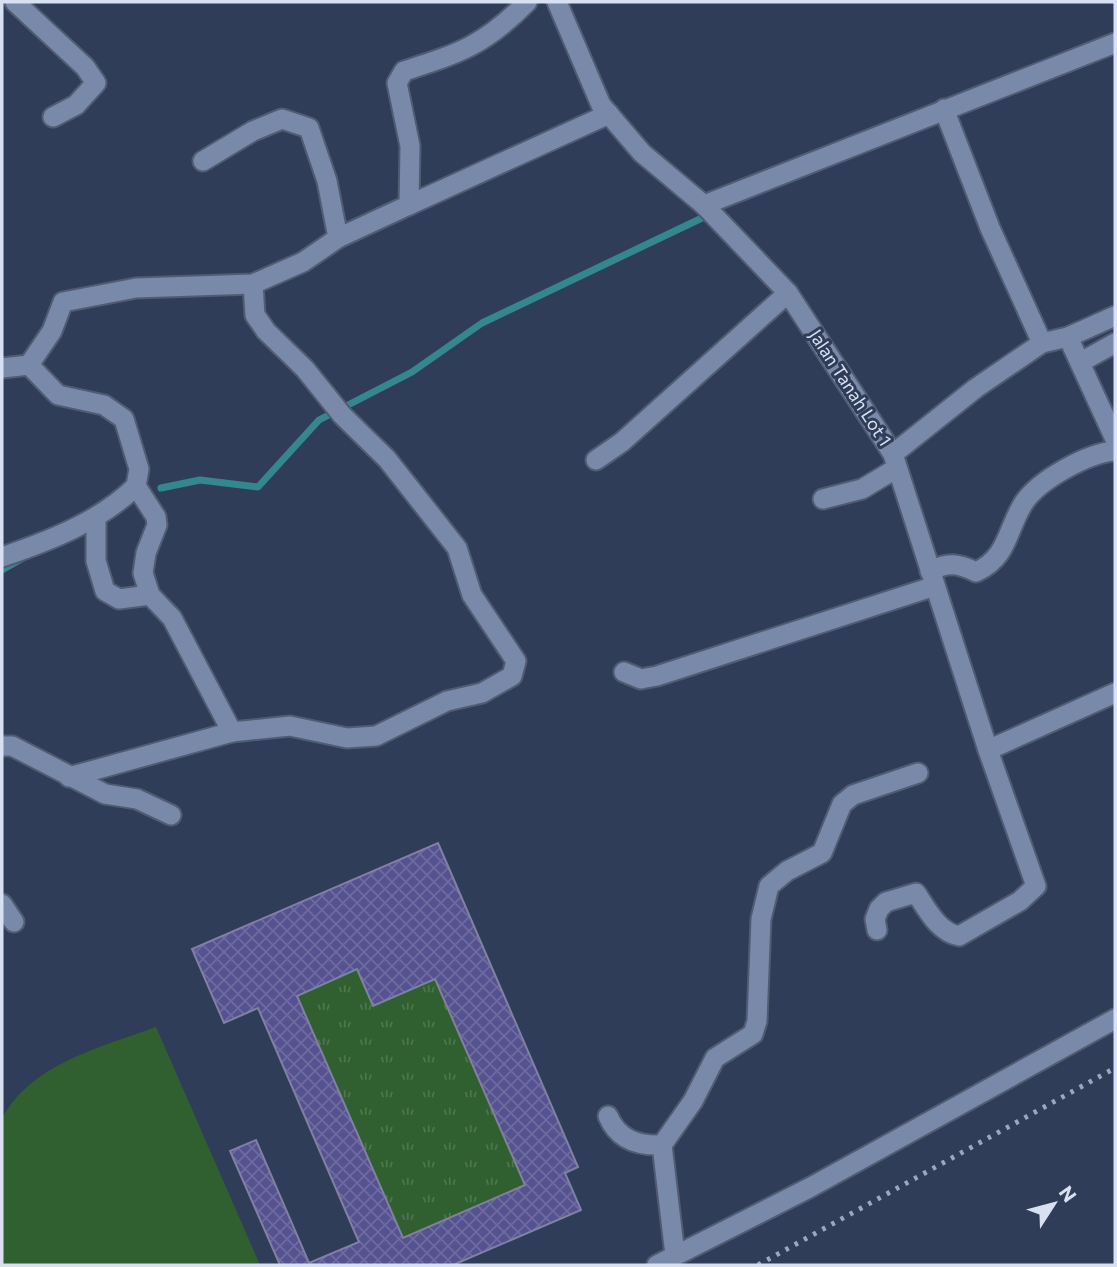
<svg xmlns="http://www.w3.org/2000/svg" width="1117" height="1267" viewBox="0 0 1117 1267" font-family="Commissioner,sans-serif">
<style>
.grass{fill:url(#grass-tufts)}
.pitch{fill:#305f30}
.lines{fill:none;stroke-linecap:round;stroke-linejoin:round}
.stream{stroke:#35878f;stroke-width:7}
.building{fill:url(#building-cross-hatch);stroke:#8081a2;stroke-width:2;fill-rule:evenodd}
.minor-casing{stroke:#515c73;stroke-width:23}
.minor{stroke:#7989a9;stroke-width:19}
.rail{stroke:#9ca7bb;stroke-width:5;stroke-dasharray:3.5 7;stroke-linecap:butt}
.labels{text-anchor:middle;stroke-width:6;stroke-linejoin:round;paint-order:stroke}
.street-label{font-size:18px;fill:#d8e1f2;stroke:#303d58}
</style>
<defs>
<pattern id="grass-tufts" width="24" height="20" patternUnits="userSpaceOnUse" patternTransform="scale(1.75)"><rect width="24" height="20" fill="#305f30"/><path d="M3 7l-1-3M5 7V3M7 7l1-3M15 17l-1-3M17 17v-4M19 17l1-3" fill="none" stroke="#4d764e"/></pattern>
<pattern id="building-cross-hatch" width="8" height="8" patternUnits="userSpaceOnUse" patternTransform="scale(1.75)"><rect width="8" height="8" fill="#555290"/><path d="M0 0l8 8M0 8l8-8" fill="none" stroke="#6d6ba0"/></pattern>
</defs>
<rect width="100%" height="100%" fill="#303d58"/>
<path class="grass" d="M357,969L373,1006L435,979L525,1185L403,1238L297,996Z"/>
<path class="pitch" d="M156,1027L260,1265H2V1119C30,1064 102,1047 156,1027Z"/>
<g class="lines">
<g class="stream">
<path d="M161,488L200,480L258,487L319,420L412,372L482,323L702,218"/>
<path d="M2,570L23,558"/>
</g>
</g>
<path class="building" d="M438,843L578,1167L565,1173L581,1210L453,1265H280L230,1151L256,1140L309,1263L359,1242L258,1008L224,1023L192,949ZM357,969L373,1006L435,979L525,1185L403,1238L297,996Z"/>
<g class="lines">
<defs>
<g id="minor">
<path d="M15,2L85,67L96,83L76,105L53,117"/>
<path d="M557,2L601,105L642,153L704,205L788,293L893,454L988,750L1036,886L1020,901L959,936C938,932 927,909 916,893L886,902L879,909L875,919L877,930"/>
<path d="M944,109L990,228L1042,343"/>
<path d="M203,161L253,131L282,119L309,128L327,181L338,238"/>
<path d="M409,205L609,114"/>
<path d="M704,205L1115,43"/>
<path d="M1068,337L1115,439"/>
<path d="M1081,362L1115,343"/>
<path d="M29,365L52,331L63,302L136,288L253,284L303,262L338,238L409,205L410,146L397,83L404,71C460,53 485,45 527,2"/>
<path d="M2,368L29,365L58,395L104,405L124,419L139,469L136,486L156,517L157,525L146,553L143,573L150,595L172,618L232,732L290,726L347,738L376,736L447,701L482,693L512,676L516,661L472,595L457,548L387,459L342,415L305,369L266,331L255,315L253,284"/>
<path d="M893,454L976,388L1042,343L1068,337L1115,316"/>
<path d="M596,460L622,442L788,293"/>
<path d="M823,499L862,489L897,468"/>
<path d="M96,518V561L105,591L119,599L150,595"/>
<path d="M2,557C49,541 101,521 136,486"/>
<path d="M930,571C948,562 958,563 976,572C1008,557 1006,532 1023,504C1038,480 1088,453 1115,451"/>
<path d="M624,672L641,679L657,676L935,586"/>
<path d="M2,746H12L105,794L137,799L171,815"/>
<path d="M988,750L1115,693"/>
<path d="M69,777L232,732"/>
<path d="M2,904L14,922"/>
<path d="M608,1116C618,1140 639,1146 662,1145"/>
<path d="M675,1255L662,1145L693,1101L715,1058L753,1034L757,1021L761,919L769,886L787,871L822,853L842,804L853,795L918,773"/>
<path d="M657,1265L811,1187L1115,1019"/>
</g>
</defs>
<use href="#minor" class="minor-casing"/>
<use href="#minor" class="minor"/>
<path class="rail" d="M758,1265L1115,1068"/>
</g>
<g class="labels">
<g class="street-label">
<text transform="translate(850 388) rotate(57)" y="6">Jalan Tanah Lot 1</text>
</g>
</g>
<rect width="1117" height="1267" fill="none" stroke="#d8e1f2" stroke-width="7"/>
<g transform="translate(1054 1204) rotate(54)" stroke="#303d58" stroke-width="5" paint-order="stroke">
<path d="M0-5L12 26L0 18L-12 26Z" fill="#d8e1f2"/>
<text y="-10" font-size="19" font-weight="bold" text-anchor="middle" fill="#d8e1f2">N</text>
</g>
</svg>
